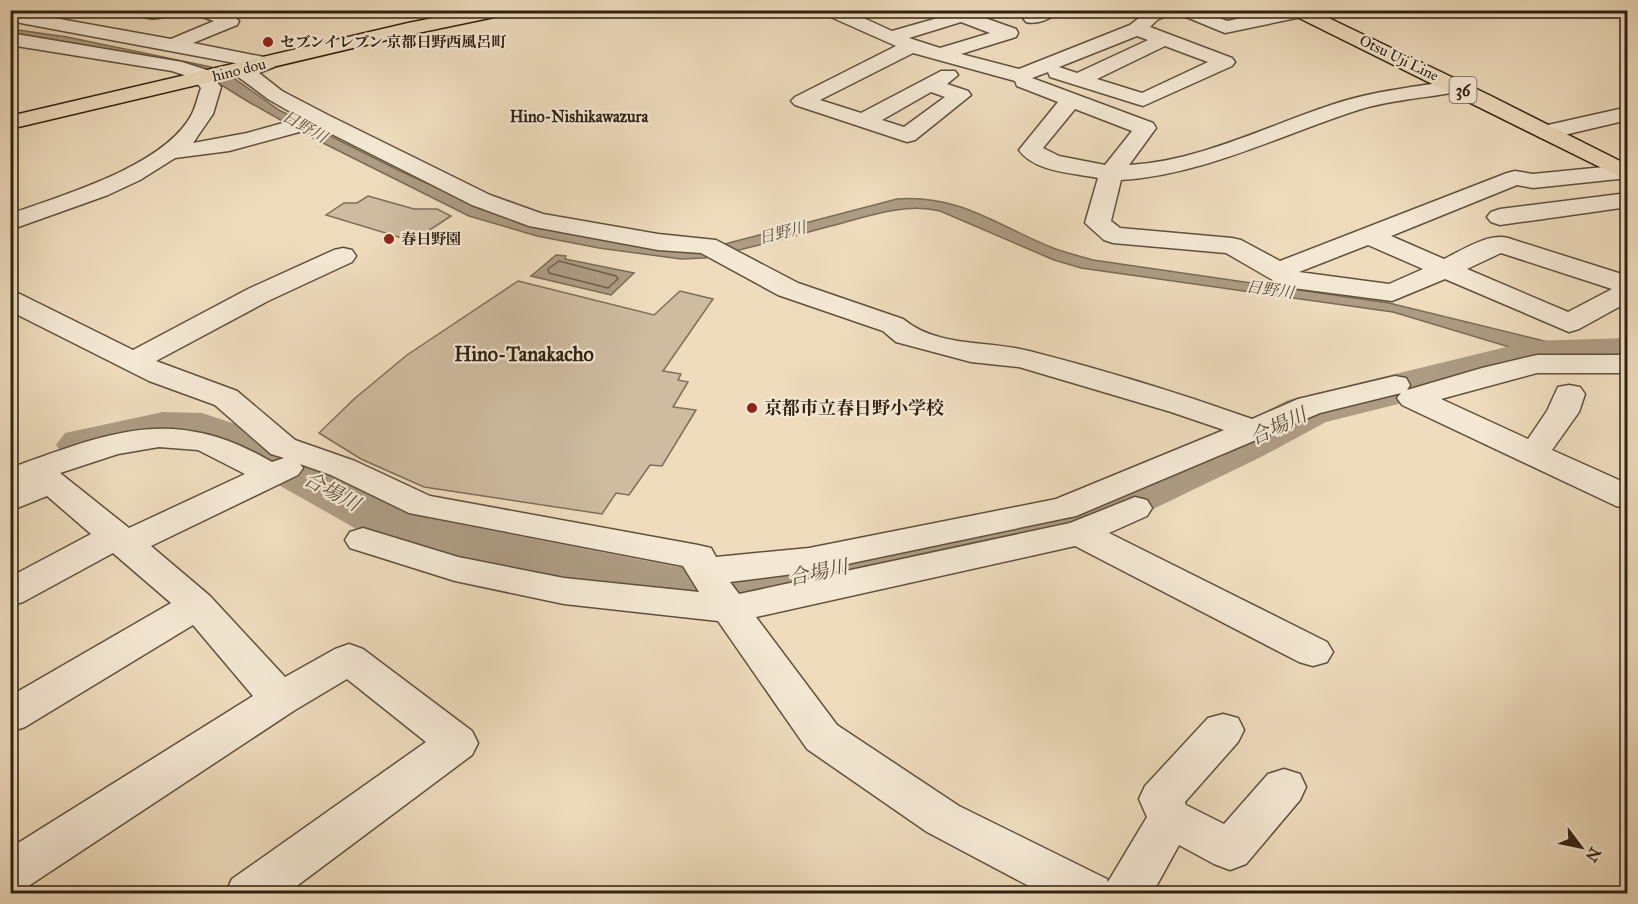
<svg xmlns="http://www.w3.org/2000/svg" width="1638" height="904" viewBox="0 0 1638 904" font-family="'IM FELL Great Primer','Noto Serif JP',serif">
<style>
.green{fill:#cebca0;stroke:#7e6e59;stroke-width:1.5}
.water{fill:#ad9c83;stroke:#7b6b56;stroke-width:1.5}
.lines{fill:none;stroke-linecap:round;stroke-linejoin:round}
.shore{stroke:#6e5e4a;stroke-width:1.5}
.river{fill:#ad9c83;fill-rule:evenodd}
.minor-casing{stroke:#5f503d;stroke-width:3}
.major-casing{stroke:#2f2112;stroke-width:3}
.minor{fill:#f4e8d4;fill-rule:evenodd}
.major{fill:#eedcbd;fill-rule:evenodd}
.poi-dot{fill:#8f2418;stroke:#f4e8d4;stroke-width:2}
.labels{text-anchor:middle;stroke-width:4.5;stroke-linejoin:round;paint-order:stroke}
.far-poi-label{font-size:15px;font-weight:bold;fill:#2f2112;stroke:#f4e8d4;text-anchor:start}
.far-street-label{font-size:15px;fill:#2f2112;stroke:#f4e8d4}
.shield{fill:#f4e8d4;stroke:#6a5d4c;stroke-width:1.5}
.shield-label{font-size:16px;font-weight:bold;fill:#2f2112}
.far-neighbourhood-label{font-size:16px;font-weight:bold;fill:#2f2112;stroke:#f4e8d4}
.far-water-label{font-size:16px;font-style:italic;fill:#5b4c3a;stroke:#f4e8d4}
.poi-label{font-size:18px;font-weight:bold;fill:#2f2112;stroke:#f4e8d4;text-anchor:start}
.neighbourhood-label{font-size:20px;font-weight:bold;fill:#2f2112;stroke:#f4e8d4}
.water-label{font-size:20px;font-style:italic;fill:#5b4c3a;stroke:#f4e8d4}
</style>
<rect width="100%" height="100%" fill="#eedcbd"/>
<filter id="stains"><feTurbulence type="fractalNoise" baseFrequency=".00333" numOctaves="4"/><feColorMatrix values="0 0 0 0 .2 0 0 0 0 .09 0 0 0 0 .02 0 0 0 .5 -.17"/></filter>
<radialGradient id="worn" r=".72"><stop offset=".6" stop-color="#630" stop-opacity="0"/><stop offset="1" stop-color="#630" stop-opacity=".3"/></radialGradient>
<g class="green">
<path d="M368,196L414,209H437L451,216L422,235L402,238L326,215L344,203H357Z"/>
<path d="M518,281L654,315L680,291L713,299L663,371L681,374L678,380L688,382L673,407L696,410L662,466L650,465L629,495L616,493L602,514L424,487L361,459L319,433L354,399L407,355Z"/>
</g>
<g class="water">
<path d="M11,29L67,37L211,67L232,77L279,110L398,170L490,212L717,246L897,199C959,194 998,226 1053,248C1066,253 1080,256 1093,260L1389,303L1569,347L1627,345V356L1539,359L1526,352L1393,312L1081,268L1054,260L940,211C903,202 863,218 827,227C787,238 746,249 705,258L681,259L599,248L537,236L469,216L309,136L247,101L199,71L11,37Z"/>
<path d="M556,255L566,256L565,259L634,273L611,295L531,276Z"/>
</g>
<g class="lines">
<path class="shore" d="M559,261L616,276L618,279L608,288L549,273L548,269Z"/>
<path class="river" d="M1628,338V368L1531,371L1326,422L1261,457L1120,525L1099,531L766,606L678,611L390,548L240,463L195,445L163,444L84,462L65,457L56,445L65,433L163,412L202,413L280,439L428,518L678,567L766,562L1083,497L1223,433L1288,400L1531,341Z"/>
<defs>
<g id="minor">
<path d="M10,10L171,39L214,21L194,14L191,10C206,10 229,8 239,21L237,25L193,43L274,59L277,63L274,67L259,73L282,91L328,115L490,195L543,214L658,234L716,240L798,283L903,319C938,348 988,340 1029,351C1104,370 1179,393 1252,419L1298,399L1395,376L1406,378L1410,385L1407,390L1482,368L1537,355H1628V373H1537L1441,399L1528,439L1547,411L1558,387L1569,385L1580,387L1585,394L1579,412L1552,450L1628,484V509L1616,506L1402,405L1397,398L1401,393L1320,413L1076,516L809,572L730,582L739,594L1070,523L1135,497L1147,500L1152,508L1147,516L1109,533L1327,642L1333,652L1327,662L1313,666L1299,662L1075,546L756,617L837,725L959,806L1107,879L1108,882L1147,817L1139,799L1145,786L1208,718L1223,714L1238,718L1244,730L1238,742L1185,802L1186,805L1224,824L1268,774L1284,769L1300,774L1306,787L1300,800L1246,864L1230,870L1214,864L1179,845L1152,894H1044L927,832L807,749L718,621L564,604L455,581L350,548L345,540L350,532L363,528L458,557L564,578L699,592L683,566L409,513L331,475L300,464L303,468L298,475L151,546L210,596L285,677L335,649L349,644L363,649L472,731L478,743L472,755L286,894H225L232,879L426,742L347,679L295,710L27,887L10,893V848L253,696L193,625L25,727L10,732V696L171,603L113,553L23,602L10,606V577L91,534L47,496L10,511V486L14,485L10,484V468C111,432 173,404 272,462L284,458L271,454L215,405L149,381L10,311V292L20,294L133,350L248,289L334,250L343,248L352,250L356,256L352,262L268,301L156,361L237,391L295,440L355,461L430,496L698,545L711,548L716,557L809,548L1056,499L1224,430L1171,412L1019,367L971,362L896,342L883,331L778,295L701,253L658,250L529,226L472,205L318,127L229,151L175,158L140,180L108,195L10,230V214C63,195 165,166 192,114C196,106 198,96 201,88L193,78L172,71L10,45V33L182,62L207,70L221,87L213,114L193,143L247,133L301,118L268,99L237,76L234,72L237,68L245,65L10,21ZM159,447L198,450L245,474L129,528L60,473L118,454Z"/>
<path d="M129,10H173C161,23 146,18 132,14Z"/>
<path d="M821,10H846L892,31L962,11L968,12L1016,29L1018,33L1016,37L961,54L1019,69L1130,25L1149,10H1199L1227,21L1280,10H1308L1306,16L1225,33L1174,12L1157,20L1150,27L1232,58L1235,62L1232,66L1143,106L1050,77L1048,72L1032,78L1153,123L1156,128L1129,165C1199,161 1265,127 1331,105C1372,91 1415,87 1457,80L1464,82L1467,86L1464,90L1457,92C1424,98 1390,100 1358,110C1280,135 1204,175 1121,180L1111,221L1120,228L1232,238L1241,240L1280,261L1507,173L1515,171L1533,174L1624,165L1628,166V178L1533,188L1517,185L1391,236L1444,259C1463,250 1487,233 1508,238L1628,276V302L1579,329L1569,332L1445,279L1392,301L1293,288L1283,286L1226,253L1113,243L1104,240L1085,223L1098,178C1074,173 1034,172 1019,150L1058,102L1017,86L1015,81L913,53L820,100L861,113L941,71H955L958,75L947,84L968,91L971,95L915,140L907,142L795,105L791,101L795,97L896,46L824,14ZM961,22L990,33L940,48L909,38ZM1137,36L1148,40L1077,73L1059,67ZM1165,46L1208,62L1142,93L1097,79ZM931,92L945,97L904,127L882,120ZM1075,109L1132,131L1105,165L1059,156L1043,148ZM1368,245L1423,269L1389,284L1299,272ZM1501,253L1612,289L1568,312L1467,269Z"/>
<path d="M1034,10H1060C1052,19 1036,25 1026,22L1023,18Z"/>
<path d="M1628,107V120L1547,139L1539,137L1536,132L1539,127Z"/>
<path d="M1628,193V207L1500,225L1491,222L1487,217L1491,212L1500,209Z"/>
</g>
<g id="major">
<path d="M474,10H513L504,15L408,35L10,129V116L408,23Z"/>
<path d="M1288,10H1312L1489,95L1628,165V181L1291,14Z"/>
</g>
</defs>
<use href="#minor" class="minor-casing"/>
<use href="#major" class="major-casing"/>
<use href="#minor" class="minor"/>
<use href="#major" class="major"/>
</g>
<g class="poi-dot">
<circle cx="268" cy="42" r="6"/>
<circle cx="389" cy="239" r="6"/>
<circle cx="752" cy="408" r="6"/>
</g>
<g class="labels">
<g class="far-poi-label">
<text x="280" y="47">セブンイレブン 京都日野西風呂町</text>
<text x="401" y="244">春日野園</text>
</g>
<g class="far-street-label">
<text transform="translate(1399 58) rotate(26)" y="5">Otsu Uji Line</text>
<text transform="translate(239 70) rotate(-14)" y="5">hino dou</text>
</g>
<rect class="shield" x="1449.5" y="77" width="27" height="26" rx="4.5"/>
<g class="shield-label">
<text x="1463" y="96">36</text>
</g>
<g class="far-neighbourhood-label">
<text x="579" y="122">Hino-Nishikawazura</text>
</g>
<g class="far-water-label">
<text transform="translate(305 126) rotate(30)" y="6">日野川</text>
<text transform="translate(782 232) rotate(-14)" y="6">日野川</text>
<text transform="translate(1270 289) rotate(8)" y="6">日野川</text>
</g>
<g class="poi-label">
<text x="764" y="414">京都市立春日野小学校</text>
</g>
<g class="neighbourhood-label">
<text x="524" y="361">Hino-Tanakacho</text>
</g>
<g class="water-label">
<text transform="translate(1278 426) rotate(-25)" y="7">合場川</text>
<text transform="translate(332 491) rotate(28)" y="7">合場川</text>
<text transform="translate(818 572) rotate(-12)" y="7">合場川</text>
</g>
</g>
<rect width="1638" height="904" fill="none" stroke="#eedcbd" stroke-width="36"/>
<rect x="12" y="12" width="1614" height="880" fill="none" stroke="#2f2112" stroke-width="3"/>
<rect x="18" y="18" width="1602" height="868" fill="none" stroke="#2f2112" stroke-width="1.5"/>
<g transform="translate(1581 847) rotate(122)" stroke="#f4e8d4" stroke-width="4.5" paint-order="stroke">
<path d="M0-4.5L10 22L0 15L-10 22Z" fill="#2f2112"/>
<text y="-9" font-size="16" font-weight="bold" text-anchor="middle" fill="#2f2112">N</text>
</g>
<rect width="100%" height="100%" filter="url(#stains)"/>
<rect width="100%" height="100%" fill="url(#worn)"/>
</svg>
